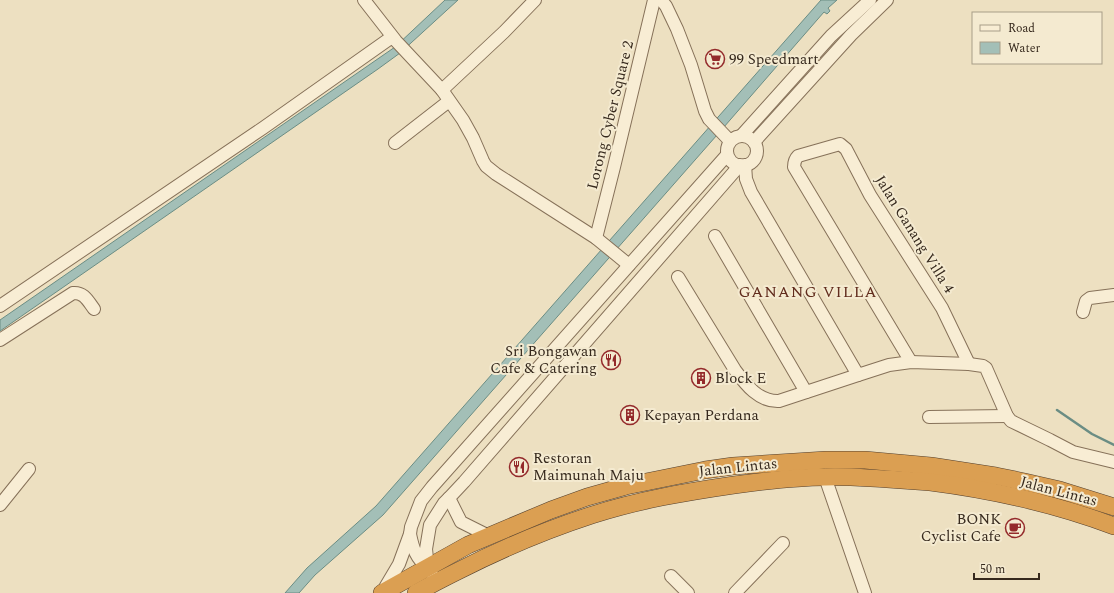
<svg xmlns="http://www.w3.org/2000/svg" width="1114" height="593" viewBox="0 0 1114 593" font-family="Spectral,serif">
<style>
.water{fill:#a3bfb7;stroke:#6b8d84}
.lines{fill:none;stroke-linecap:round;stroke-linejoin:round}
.stream{stroke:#6b8d84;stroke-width:2.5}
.minor-casing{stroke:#867159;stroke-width:14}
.highway-casing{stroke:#533f2d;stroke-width:18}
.minor{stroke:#f8edd4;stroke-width:12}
.highway{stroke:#db9f52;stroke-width:17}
.labels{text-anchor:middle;stroke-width:4;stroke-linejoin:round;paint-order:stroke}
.poi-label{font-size:15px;fill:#36291d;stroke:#f4ead0;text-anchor:start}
.street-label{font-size:15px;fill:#36291d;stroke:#f4ead0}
.neighbourhood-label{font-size:16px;letter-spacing:1px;fill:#612c1d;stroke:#f4ead0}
</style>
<rect width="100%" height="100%" fill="#ede0c1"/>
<g class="water">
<path d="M445,0H458L400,53L378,69L0,331V320L395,47Z"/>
<path d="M821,0H837L828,8L830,11L827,14L824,12L717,135L383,515L315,575L299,593H285L307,568L376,506Z"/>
</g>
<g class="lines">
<path class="stream" d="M1057,410L1092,434L1114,445"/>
<defs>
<g id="minor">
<path d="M364,0L396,41L442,90L463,120L473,138L483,161L486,166L496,174L596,238L629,265"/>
<path d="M661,0L666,6L677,29L691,65L705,111L709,119L730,141"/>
<path d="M442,90L504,32L535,0"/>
<path d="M742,135L831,36L870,0"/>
<circle cx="742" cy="151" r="15"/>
<path d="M754,142L851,35L887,0"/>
<path d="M395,143L449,101"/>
<path d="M745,165L746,179L751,192L858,375L889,365L911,362L969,364L983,366L986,368L1007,416L1011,421L1050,440L1073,452L1114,462"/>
<path d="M715,236L806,392"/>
<path d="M596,238L614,167L654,0"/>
<path d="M678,277L735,370C746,385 759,402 779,401L858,375"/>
<path d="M0,306L263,128L392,37"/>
<path d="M1083,312L1086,301L1090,298L1114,295"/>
<path d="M0,340L73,293C84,292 88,301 94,309"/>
<path d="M911,362L794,167C794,162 795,159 798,156L840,144L846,149L870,195L942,308L969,364"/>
<path d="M929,417L1007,416"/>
<path d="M825,477L865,593"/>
<path d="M0,505L29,469"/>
<path d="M410,534C413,549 416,558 428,568"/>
<path d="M489,536L461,522L449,498L464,482L740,165"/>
<path d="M432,574L428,568L426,549L430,525L444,503L449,498"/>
<path d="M671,576L688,593"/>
<path d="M383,591L399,564L410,534L411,527L421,501L432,487L727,155"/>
<path d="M735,593L783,543"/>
</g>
<g id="highway">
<path d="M382,593L468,545L551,510L587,497L626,486L705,470L733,466L826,460H865L931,466L996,476L1025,482L1060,490L1114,507"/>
<path d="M416,593C430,585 444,578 458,571C501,549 546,530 592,515C638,500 686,492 734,485C764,481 795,477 825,477C845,476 866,478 887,479C901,480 916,481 930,482C993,490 1055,504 1114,526"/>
</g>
</defs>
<use href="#minor" class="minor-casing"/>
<use href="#highway" class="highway-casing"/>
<use href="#minor" class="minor"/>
<use href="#highway" class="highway"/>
</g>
<defs>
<symbol id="supermarket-ring" viewBox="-11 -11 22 22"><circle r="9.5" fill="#f4ead0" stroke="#942a2b" stroke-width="1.5"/><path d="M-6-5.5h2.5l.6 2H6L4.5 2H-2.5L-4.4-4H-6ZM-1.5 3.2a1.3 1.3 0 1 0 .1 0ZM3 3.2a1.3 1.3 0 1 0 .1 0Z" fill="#942a2b"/></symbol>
<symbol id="restaurant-ring" viewBox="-11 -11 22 22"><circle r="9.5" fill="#f4ead0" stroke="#942a2b" stroke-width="1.5"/><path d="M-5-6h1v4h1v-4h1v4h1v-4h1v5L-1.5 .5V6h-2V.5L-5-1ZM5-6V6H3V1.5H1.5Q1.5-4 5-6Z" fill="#942a2b"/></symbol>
<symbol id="building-ring" viewBox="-11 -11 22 22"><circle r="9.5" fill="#f4ead0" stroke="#942a2b" stroke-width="1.5"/><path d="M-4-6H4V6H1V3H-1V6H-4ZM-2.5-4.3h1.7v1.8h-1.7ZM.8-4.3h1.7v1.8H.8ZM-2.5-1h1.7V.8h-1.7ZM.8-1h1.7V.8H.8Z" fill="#942a2b"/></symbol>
<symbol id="cafe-ring" viewBox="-11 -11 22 22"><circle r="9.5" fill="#f4ead0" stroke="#942a2b" stroke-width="1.5"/><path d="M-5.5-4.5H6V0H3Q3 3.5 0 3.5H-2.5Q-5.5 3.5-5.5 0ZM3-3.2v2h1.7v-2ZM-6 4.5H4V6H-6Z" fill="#942a2b"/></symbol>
</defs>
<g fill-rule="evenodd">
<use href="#supermarket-ring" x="704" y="48" width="22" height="22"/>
<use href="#restaurant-ring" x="600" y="349" width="22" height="22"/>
<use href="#building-ring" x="690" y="367" width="22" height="22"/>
<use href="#building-ring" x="619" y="404" width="22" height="22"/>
<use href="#restaurant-ring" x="508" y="456" width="22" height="22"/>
<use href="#cafe-ring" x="1004" y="517" width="22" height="22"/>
</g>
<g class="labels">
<g class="poi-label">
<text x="729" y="64">99 Speedmart</text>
<text x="597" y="356" text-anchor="end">Sri Bongawan<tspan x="597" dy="17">Cafe &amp; Catering</tspan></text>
<text x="715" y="383">Block E</text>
<text x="644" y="420">Kepayan Perdana</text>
<text x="533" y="463">Restoran<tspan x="533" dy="17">Maimunah Maju</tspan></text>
<text x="1001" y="524" text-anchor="end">BONK<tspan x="1001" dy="17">Cyclist Cafe</tspan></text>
</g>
<g class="street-label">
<text transform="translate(610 115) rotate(-76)" y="5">Lorong Cyber Square 2</text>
<text transform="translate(915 234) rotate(58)" y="5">Jalan Ganang Villa 4</text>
<text transform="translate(738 467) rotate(-6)" y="5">Jalan Lintas</text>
<text transform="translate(1059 491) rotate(15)" y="5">Jalan Lintas</text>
</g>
<g class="neighbourhood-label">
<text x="808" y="297">GANANG VILLA</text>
</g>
</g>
<rect x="972" y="12" width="130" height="52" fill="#f4ead0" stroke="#a89d88"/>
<rect x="980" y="25" width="20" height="6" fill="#f8edd4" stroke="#a89d88"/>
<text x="1008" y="32" font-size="12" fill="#36291d">Road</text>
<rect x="980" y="42" width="20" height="12" fill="#a3bfb7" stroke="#a89d88"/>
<text x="1008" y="52" font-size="12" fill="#36291d">Water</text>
<path d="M974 573v6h65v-6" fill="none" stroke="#36291d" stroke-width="2"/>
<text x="980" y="573" font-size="12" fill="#36291d" stroke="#f4ead0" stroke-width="3" paint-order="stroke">50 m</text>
</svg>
